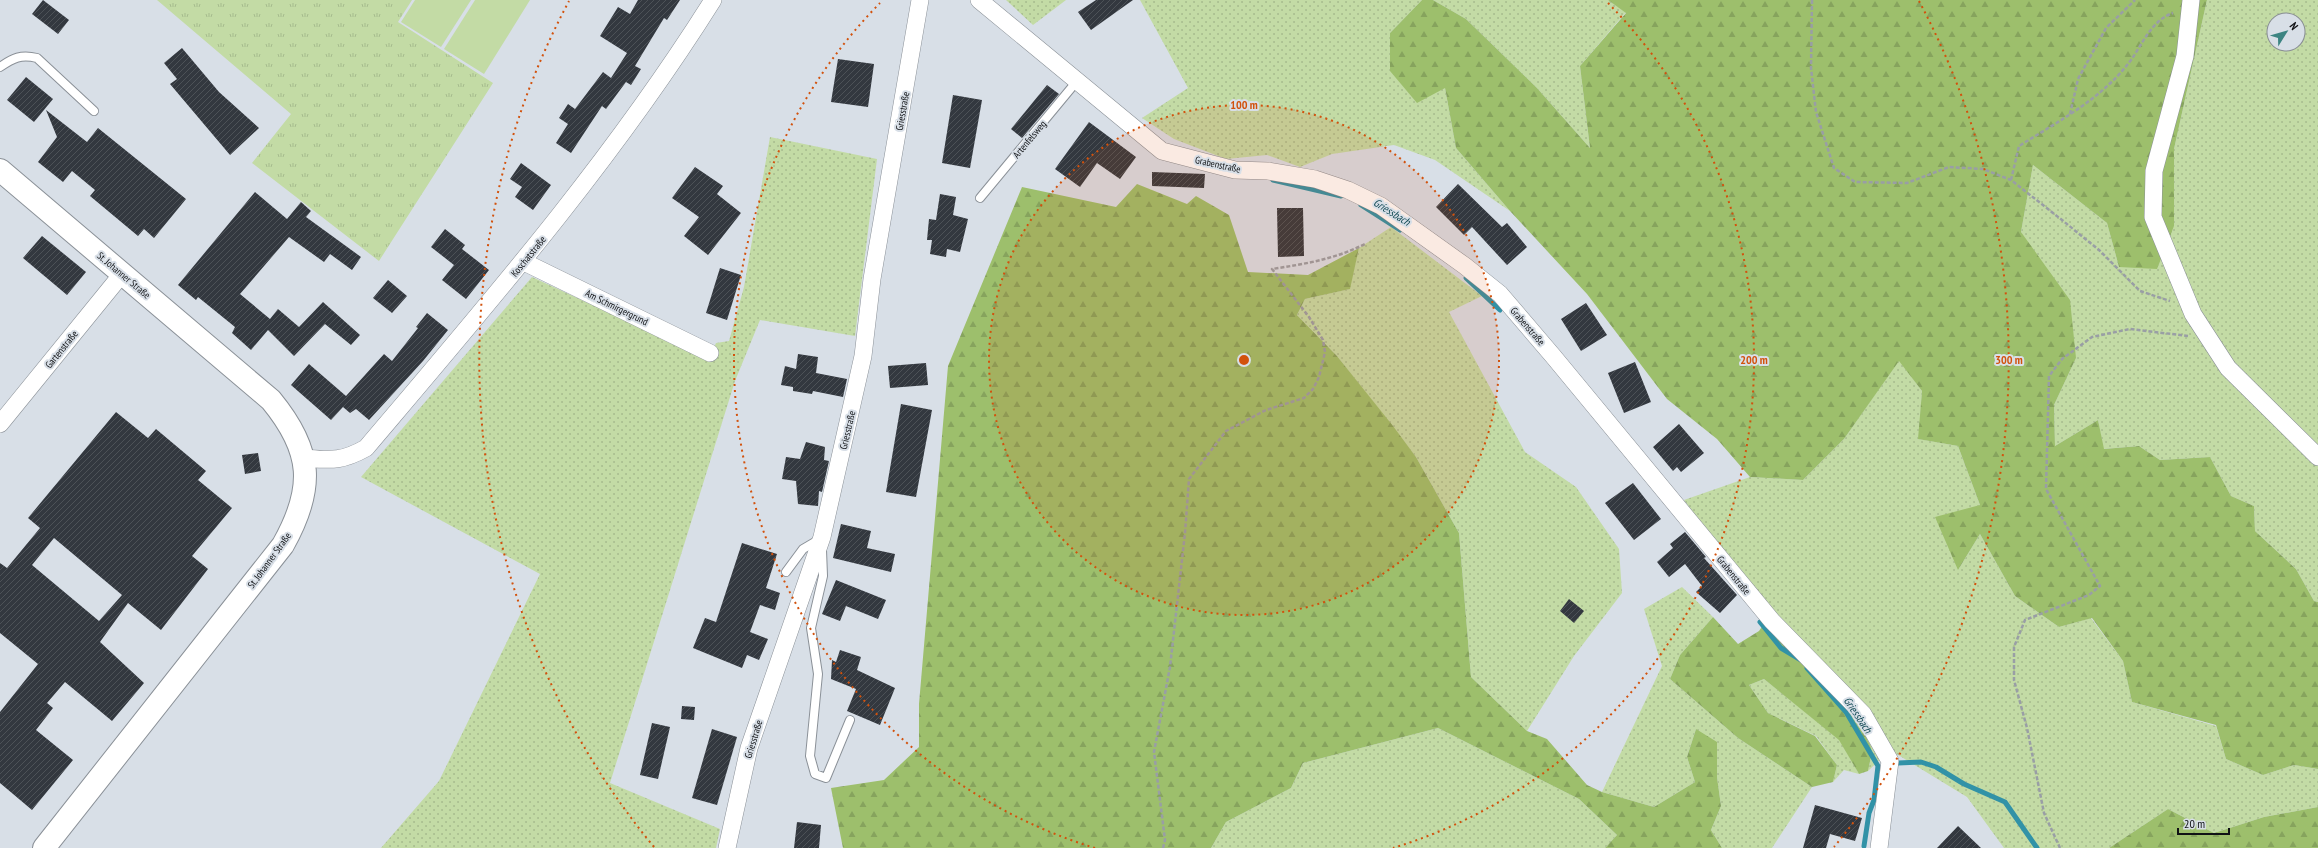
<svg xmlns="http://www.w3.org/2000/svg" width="2318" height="848" viewBox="0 0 2318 848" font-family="'PT Sans Narrow',sans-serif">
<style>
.grass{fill:url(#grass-dots);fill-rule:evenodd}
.forest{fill:url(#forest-firs)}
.park{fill:url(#park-tufts)}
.garden{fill:#c3dba5}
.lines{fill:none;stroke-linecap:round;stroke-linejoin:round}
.stream{stroke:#3192a7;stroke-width:5}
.building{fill:url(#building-hatch);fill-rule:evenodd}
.lane-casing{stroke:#8a9097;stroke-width:10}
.street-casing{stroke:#8a9097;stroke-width:18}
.secondary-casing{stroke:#8a9097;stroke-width:24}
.path{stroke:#999ea5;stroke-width:2.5;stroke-dasharray:4 2;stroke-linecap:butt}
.lane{stroke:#fff;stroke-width:8}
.street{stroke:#fff;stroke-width:17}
.secondary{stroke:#fff;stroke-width:22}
.ring{fill:none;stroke:#d2520d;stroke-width:2;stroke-dasharray:2 4}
.labels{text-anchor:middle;stroke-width:4;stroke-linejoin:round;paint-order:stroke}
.street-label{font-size:10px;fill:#101215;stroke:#d8dfe7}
.water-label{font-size:11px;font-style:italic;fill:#114954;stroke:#d8dfe7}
.centre{fill:#d2520d;stroke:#d8dfe7;stroke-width:2}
.ring-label{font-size:12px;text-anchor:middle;font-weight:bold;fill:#d2520d;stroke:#d8dfe7;stroke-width:4;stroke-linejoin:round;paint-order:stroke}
</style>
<defs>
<pattern id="grass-dots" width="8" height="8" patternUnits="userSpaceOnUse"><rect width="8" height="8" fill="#c3dba5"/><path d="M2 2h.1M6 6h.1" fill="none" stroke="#a6bb8d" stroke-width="1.8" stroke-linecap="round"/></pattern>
<pattern id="forest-firs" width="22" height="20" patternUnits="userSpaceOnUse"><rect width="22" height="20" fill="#9dbf6c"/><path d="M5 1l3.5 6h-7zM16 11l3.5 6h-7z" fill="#86a35d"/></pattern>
<pattern id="park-tufts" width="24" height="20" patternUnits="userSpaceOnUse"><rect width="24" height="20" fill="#c3dba5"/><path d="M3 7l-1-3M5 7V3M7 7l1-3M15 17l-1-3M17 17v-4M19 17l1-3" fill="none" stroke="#a6bb8d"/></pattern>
<pattern id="building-hatch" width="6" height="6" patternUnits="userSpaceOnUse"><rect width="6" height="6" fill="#33383f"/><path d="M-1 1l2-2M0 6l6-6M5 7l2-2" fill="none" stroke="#4d5257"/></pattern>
</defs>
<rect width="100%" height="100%" fill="#d8dfe7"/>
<g class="grass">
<path d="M1006,0H1066L1033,25Z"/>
<path d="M1140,0H1422L1390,33L1445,88L1456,148L1510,211L1435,160L1394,145L1332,154L1300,167L1267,155L1226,159L1174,139L1142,118L1188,88Z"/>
<path d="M1433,0H1608L1626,12L1580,66L1590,148L1537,88L1466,19Z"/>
<path d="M2207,0H2318V602L2314,601L2296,569L2255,531L2254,506L2231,496L2210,457L2160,460L2139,446L2103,449L2098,420L2055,446L2054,405L2076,358L2021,232L2033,165L2107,223L2119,267L2174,226V149ZM2274,20H2298V44H2274Z"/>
<path d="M770,137L877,159L855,336L760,320L735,381L610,783L720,829L716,848H381L439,781L540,574L361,477L532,277L709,359L716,343L729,341L744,287Z"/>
<path d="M1391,227L1482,296L1449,312L1525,452L1576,487L1619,549L1622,593L1574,656L1527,731L1471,677L1459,533L1416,457L1337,356L1297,315L1305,299L1349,289L1359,248Z"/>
<path d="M1899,360L1922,391L1919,439L1958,446L1980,505L1958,570L1980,534L2015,596L2059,627L2091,618L2123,661L2132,702L2216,726L2226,759L2263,775L2294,765L2318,769V807L2264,817L2214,833L2168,809L2109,848H2004L1967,797L1890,750L1868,771L1872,752L1684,500L1750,477L1803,480L1844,439Z"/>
<path d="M1682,587L1713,617L1680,655L1670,679L1738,738L1812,787L1772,848H1722L1711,830L1721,806L1717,777L1696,729L1687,757L1695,782L1654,807L1602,792L1662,666L1644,609Z"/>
<path d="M1764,679L1840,740L1859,774L1844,770L1833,782L1837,765L1816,736L1768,713L1749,685Z"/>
<path d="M1438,728L1579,799L1617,835L1605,848H1211L1226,822L1291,788L1303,763Z"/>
</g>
<g class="forest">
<path d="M1422,0H1433L1466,19L1537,88L1590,148L1580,66L1626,13L1608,0H2207L2174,149V226L2157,269L2119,267L2107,223L2033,165L2021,232L2070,300L2076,358L2054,405L2055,446L2098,420L2104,449L2139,446L2160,460L2210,457L2231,496L2254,506L2255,531L2296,569L2314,601L2318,602V769L2294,765L2263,775L2226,759L2216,725L2132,702L2123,661L2092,618L2059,627L2015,596L1980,534L1958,570L1935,517L1980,505L1958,446L1918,439L1922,391L1899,361L1844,439L1803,480L1750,477L1717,439L1667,399L1587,294L1510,211L1456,148L1445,88L1417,103L1390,71V33Z"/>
<path d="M1137,184L1187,204L1196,196L1229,215L1248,272L1308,275L1359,248L1350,289L1305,299L1297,315L1337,356L1393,426L1416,457L1459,533L1471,677L1527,731L1547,739L1587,785L1602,792L1654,807L1695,782L1687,757L1696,729L1717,742V777L1721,806L1711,830L1722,848H1605L1617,835L1579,799L1438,728L1303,763L1291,788L1226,822L1211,848H843L831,788L884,780L919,747V704L948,366L1022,187L1116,207Z"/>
<path d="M1770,615L1826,663L1870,745L1872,752L1868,771L1859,774L1839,740L1764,679L1749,685L1768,713L1815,736L1837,765L1833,782L1812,787L1738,738L1670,679L1680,655L1713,617L1738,644L1759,631Z"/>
<path d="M2318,807V848H2109L2168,809L2214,833L2264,817Z"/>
</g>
<path class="park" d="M157,0H412L398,22L493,83L379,261L252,163L291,114Z"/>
<g class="garden">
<path d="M415,0H471L441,47L401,22Z"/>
<path d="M475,0H530L484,74L444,49Z"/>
</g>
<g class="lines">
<g class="stream">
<path d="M1273,180L1341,196"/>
<path d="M1361,205L1400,230"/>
<path d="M1466,278L1500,310"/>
<path d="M1760,622L1781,648L1801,660"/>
<path d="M1807,668L1846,712L1878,766L1874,800L1869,813L1864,846"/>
<path d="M1898,763L1921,762L1936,767L1964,784L2005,802L2037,848"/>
</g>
</g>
<g class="building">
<path d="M43,0L69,20L58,34L32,14Z"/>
<path d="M638,0H680L667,20L664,18L635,66L641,69L631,85L626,82L606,109L602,106L571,153L556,143L568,124L559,118L568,104L575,109L603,72L611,78L627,53L600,36L618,7L630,14Z"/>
<path d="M1096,0H1133L1091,30L1078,12Z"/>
<path d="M182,48L219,92L259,128L230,155L170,84L177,79L164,63Z"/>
<path d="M838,59L874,64L868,107L831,102Z"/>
<path d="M26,77L53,99L34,122L7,100Z"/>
<path d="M1047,85L1059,94L1022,138L1011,129Z"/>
<path d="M953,95L982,100L970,168L942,163Z"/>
<path d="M46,110L87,142L98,128L186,199L154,238L144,229L138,236L90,196L95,190L72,171L63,182L38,162L57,137Z"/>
<path d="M1089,122L1136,157L1120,179L1097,163L1080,187L1055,169Z"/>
<path d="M521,163L551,185L533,210L515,197L522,187L510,179Z"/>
<path d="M695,167L723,186L717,194L741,213L708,255L684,236L699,217L672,198Z"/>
<path d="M1152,172L1205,174L1204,188L1152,186Z"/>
<path d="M1458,184L1502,227L1507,223L1527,247L1507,265L1472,227L1464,235L1436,207Z"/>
<path d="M255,192L287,219L301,202L311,211L306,217L361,257L352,270L330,254L324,262L289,237L240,294L270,319L278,309L299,327L323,302L360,335L351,345L325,324L294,356L268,330L251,350L232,333L235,327L198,297L196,300L178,285Z"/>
<path d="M940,194L956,197L953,215L968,219L960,252L947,249L946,257L930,254L932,240H927L929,219L936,220Z"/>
<path d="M1277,208H1303L1304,256L1278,257Z"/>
<path d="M445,229L465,245L462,249L489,270L466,299L442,280L454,265L431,247Z"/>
<path d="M42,236L86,272L67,295L23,258Z"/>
<path d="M720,268L741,275L727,320L706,313Z"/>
<path d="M388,280L407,296L392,313L373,298Z"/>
<path d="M1586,303L1607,335L1581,351L1561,319Z"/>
<path d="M427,313L448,330L423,361L369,420L356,409L350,413L343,407L331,420L291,385L309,364L346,396L384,354L392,361L418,328L416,327Z"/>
<path d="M798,354L818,357L816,373L847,379L843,397L813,391L812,394L793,391V387L781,385L785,366L796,369Z"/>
<path d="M1635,362L1651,402L1624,413L1608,373Z"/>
<path d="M926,363L928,385L890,388L888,366Z"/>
<path d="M901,404L932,410L916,497L886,492Z"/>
<path d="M116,412L148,438L156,429L206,471L198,480L232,508L192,556L208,569L161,630L128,603L100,642L144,683L112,721L65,682L47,703L53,708L36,730L73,760L32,810L0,783V712L38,664L0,633V563L7,568L40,528L28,518ZM54,538L122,595L99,621L32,565Z"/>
<path d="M1679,424L1704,453L1681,472L1677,467L1673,471L1653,447Z"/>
<path d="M806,442L825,447L824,460L829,461L822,492L819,491L818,506L798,504L796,481L782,479L786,457L800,459Z"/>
<path d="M258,453L261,471L245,474L242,455Z"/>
<path d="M1633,483L1661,519L1634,540L1605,503Z"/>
<path d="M841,524L871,531L867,548L895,554L891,572L833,558Z"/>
<path d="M1685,532L1706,557L1704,558L1737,595L1720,613L1696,592L1702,586L1685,564L1669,577L1657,562L1673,548L1670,544Z"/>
<path d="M742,543L777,554L766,588L780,593L775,610L760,605L750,632L768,639L759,660L747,655L742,668L693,648L705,618L716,622Z"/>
<path d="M836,580L886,600L878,619L846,606L840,621L822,614Z"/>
<path d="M1569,599L1584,611L1574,623L1560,611Z"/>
<path d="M840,650L861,657L857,670L895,688L880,725L847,711L856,689L831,679L832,660L836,662Z"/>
<path d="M682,706L695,707L694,720L681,719Z"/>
<path d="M652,723L670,727L658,779L640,775Z"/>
<path d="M712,729L737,737L717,805L692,798Z"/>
<path d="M1815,805L1862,818L1855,841L1830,834L1826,848H1803Z"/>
<path d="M797,822L821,825L819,848H794Z"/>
<path d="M1958,826L1981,848H1937Z"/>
</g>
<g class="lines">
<defs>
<g id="lane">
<path d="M0,67C13,58 21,54 37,58L94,111"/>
<path d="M980,198L1077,81"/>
<path d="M822,550L823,576L811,628L818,674L810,756L815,774L826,778L850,720"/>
<path d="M786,572L803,549L820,539"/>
</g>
<g id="street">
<path d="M979,0L1162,151L1235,170L1268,171L1315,179L1348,190L1381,206L1465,266L1500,294L1553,356L1772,621L1863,714L1890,761L1879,848"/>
<path d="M2191,0L2185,56L2154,171L2153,217L2193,314L2228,368L2318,457"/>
<path d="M524,262L710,353"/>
<path d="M0,424L122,274"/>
<path d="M303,458C331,460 341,462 366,448C488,304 612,161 713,0"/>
<path d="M727,848L749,748L822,537L863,356L872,279L920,0"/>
</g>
<path id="secondary" d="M0,170L271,400C313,451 315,488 283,545L44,848"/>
</defs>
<use href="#lane" class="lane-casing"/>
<use href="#street" class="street-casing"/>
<use href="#secondary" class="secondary-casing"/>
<g class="path">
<path d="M1812,0L1811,68L1816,112L1834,168L1855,182L1907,183L1949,167L1983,169L2011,180L2062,220L2099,250L2140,291L2170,301"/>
<path d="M2070,114L2078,79L2106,28L2135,0"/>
<path d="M2011,180L2019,146C2059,121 2103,98 2131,60C2143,43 2152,20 2173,13"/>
<path d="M1163,848L1165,840L1154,752L1170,667L1185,533L1189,479L1226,431L1266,410L1304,398L1313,389L1319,377L1325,352L1323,340L1309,317L1272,269C1305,264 1335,259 1365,244"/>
<path d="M2060,848L2044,813L2027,728L2014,680V647L2025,620L2089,595L2100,586L2046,489L2049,376L2062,359L2092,337L2130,329L2188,336"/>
</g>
<use href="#lane" class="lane"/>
<use href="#street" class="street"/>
<use href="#secondary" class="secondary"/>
</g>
<circle cx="1244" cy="360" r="255" fill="#d2520d" fill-opacity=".12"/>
<g class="ring">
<circle cx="1244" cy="360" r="255"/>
<path d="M1095 848A510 510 0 0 1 880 3M1608 3A510 510 0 0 1 1393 848"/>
<path d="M654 847A765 765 0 0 1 569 1M1919 1A765 765 0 0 1 1834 847"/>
</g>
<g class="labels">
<g class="street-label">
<text transform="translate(902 111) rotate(-80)" y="4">Griesstraße</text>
<text transform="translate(1029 139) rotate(-50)" y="4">Artenfelsweg</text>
<text transform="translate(1218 164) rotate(12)" y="4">Grabenstraße</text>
<text transform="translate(528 256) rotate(-51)" y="4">Koschatstraße</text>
<text transform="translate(124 275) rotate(40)" y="4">St. Johanner Straße</text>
<text transform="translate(617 307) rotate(26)" y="4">Am Schmirgergrund</text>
<text transform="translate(1528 326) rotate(49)" y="4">Grabenstraße</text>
<text transform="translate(61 349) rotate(-51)" y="4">Gartenstraße</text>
<text transform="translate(847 430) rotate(-77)" y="4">Griesstraße</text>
<text transform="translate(269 560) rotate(-54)" y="4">St. Johanner Straße</text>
<text transform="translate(1734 575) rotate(51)" y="4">Grabenstraße</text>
<text transform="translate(753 739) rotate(-73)" y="4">Griesstraße</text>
</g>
<g class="water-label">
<text transform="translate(1392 212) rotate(32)" y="4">Griessbach</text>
<text transform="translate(1858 715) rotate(56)" y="4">Griessbach</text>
</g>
</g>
<circle cx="1244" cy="360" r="6" class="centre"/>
<g class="ring-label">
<text x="1244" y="109">100 m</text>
<text x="1754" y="364">200 m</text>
<text x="2009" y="364">300 m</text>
</g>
<g transform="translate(2286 32) rotate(53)"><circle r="19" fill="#d8dfe7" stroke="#888d93"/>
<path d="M0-3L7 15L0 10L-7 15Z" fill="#3c8482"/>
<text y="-6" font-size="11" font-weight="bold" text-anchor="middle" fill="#101215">N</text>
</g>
<path d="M2178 828v6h51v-6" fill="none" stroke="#101215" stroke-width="2"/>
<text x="2184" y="828" font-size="12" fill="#101215" stroke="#d8dfe7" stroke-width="3" paint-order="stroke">20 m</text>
</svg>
